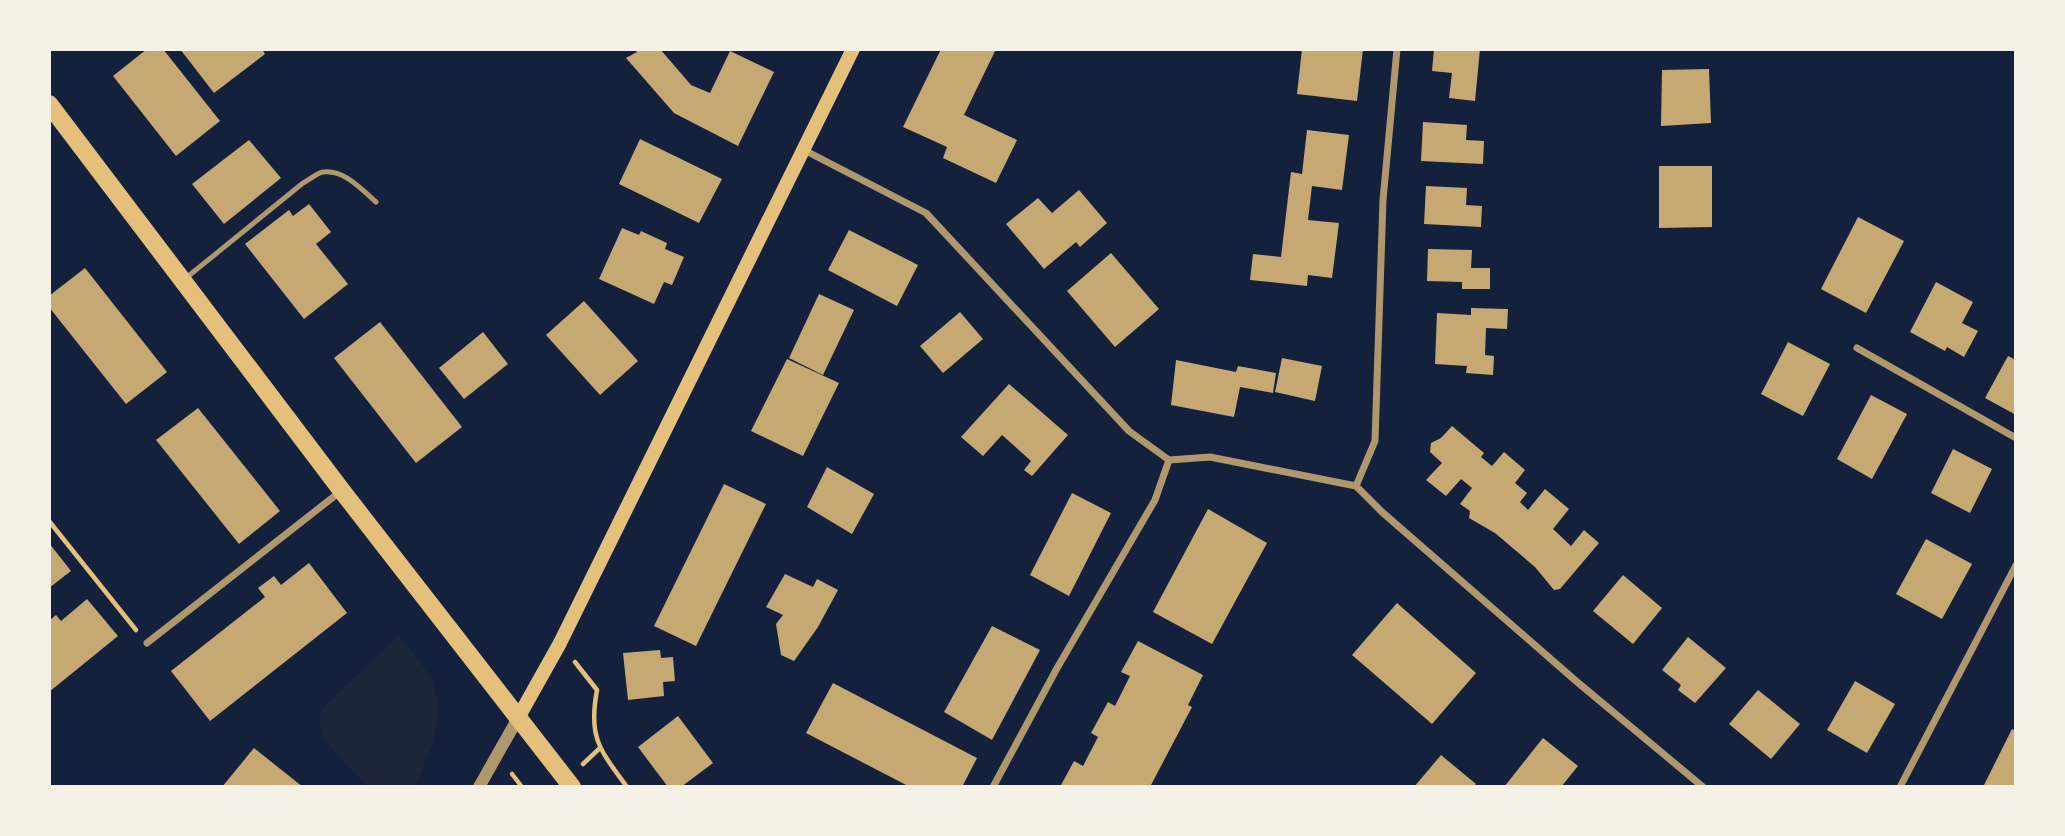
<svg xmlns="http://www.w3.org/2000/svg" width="2065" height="836" viewBox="0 0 2065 836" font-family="Jost,sans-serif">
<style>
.green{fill:#1d2539}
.building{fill:#c6a872}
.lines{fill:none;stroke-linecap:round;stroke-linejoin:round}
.path{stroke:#e5c07b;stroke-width:4.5}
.service{stroke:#b1986c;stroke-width:5}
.minor{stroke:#b1986c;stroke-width:7}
.tertiary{stroke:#b1986c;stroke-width:12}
.secondary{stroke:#e5c07b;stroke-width:14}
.primary{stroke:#e5c07b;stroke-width:18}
</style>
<rect width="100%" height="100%" fill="#14213d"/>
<path class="green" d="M398,636C408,648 420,660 428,674C450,712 430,750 415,787H368L322,737L319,720L323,708Z"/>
<g class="building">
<path d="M147,49H163L220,121L176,156L113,76Z"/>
<path d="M180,49H262L265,54L214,93Z"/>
<path d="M634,49H660L691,85L710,93L730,51L774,72L738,146L674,113L626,58L637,52Z"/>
<path d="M941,49H996L964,115L1017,140L996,183L943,158L947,147L903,127Z"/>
<path d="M1302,49H1363L1357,101L1297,94Z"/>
<path d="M1434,49H1480L1475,101L1449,98L1452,73L1432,71Z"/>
<path d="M1709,69L1711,123L1661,126L1662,70Z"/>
<path d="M1423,122L1467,125L1466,140L1484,141L1483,164L1421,161Z"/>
<path d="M1307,130L1349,135L1342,190L1312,186L1308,220L1339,223L1332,278L1308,275L1307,286L1250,280L1253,254L1281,257L1291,172L1302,174Z"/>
<path d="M640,139L722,179L699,223L619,184Z"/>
<path d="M249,140L281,178L224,224L192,184Z"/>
<path d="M1659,166H1712V227L1659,228Z"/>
<path d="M1426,186L1467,188L1466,205L1482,206L1481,227L1424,224Z"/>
<path d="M1079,190L1107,223L1080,247L1076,242L1044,269L1006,224L1038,198L1052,213Z"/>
<path d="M309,204L331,232L316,244L348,284L304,319L245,244L289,210L293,216Z"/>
<path d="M1858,217L1904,241L1866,313L1821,289Z"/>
<path d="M622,228L639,235L641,231L667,243L665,249L684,257L672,285L664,282L654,304L599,279Z"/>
<path d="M849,230L918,265L897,306L828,270Z"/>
<path d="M1428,249L1472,250L1471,268H1490V289H1462V282L1427,281Z"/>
<path d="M1111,253L1159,309L1115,347L1067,291Z"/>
<path d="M85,268L167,372L126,404L49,307V296Z"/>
<path d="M1936,282L1973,302L1962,323L1978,331L1964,357L1947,347L1945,351L1910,332Z"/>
<path d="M819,294L854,310L823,375L789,358Z"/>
<path d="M584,301L638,361L600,395L546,335Z"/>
<path d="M1471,308L1508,309L1507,329L1486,328L1485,355L1494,356L1493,375L1466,373L1467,366L1435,364L1437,313L1471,315Z"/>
<path d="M960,312L983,339L943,373L920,346Z"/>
<path d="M380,322L462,427L416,463L334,358Z"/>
<path d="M483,332L508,364L464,399L439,368Z"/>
<path d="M1788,342L1830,364L1803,416L1761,394Z"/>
<path d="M2008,356L2016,360V415L1985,398Z"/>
<path d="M1282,358L1322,366L1315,401L1275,392Z"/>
<path d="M787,359L839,383L803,456L751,431Z"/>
<path d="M1176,360L1236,372L1238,366L1276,373L1273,393L1240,387L1234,417L1171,405Z"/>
<path d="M1009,384L1068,435L1032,476L1024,470L1031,461L1002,435L983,456L961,437Z"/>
<path d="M1871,395L1907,414L1872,479L1837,459Z"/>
<path d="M198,408L280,511L239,544L156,440Z"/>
<path d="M1452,426L1484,453L1481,457L1492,466L1504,452L1525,470L1515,483L1527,493L1520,502L1528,510L1545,489L1569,509L1553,529L1571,546L1584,530L1599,543L1560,589L1554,590L1535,567L1495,533L1469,518L1470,511L1460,504L1472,488L1461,479L1446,496L1426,480L1442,463L1430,452L1431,443L1441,438Z"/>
<path d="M1953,449L1992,469L1970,513L1931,493Z"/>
<path d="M827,467L874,494L852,534L807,507Z"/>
<path d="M724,484L766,504L696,646L654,626Z"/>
<path d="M1072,493L1111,513L1069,596L1030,575Z"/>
<path d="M1208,509L1267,543L1212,644L1153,612Z"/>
<path d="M1926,539L1972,564L1942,619L1896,594Z"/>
<path d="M49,543L71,571L49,588Z"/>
<path d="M309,563L347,613L210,721L171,671L265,597L258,588L274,576L281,585Z"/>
<path d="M785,574L813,587L817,579L838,590L818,627L794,661L781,655L776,624L783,615L766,607Z"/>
<path d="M1623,575L1662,608L1633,644L1593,611Z"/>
<path d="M87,599L118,636L49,692V621L56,615L61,621Z"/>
<path d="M1397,603L1476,673L1432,724L1352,655Z"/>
<path d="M992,626L1040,650L992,740L944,712Z"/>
<path d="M1688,637L1726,668L1695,703L1678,690L1681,685L1662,670Z"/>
<path d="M1138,641L1203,675L1188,705L1192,707L1150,787H1060L1074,761L1083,766L1098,737L1091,733L1108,702L1115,706L1130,676L1121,672Z"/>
<path d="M660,650L661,658L673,657L675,681L663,682L664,696L628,700L623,653Z"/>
<path d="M1855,681L1895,704L1867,753L1827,730Z"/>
<path d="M833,683L977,758L962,787H910L806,733Z"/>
<path d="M1758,690L1800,724L1771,759L1729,724Z"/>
<path d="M678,716L713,763L681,787H668L638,747Z"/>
<path d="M2012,729L2016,731V787H1983Z"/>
<path d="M1543,738L1578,766L1561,787H1504Z"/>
<path d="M254,748L303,787H222Z"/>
<path d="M1441,755L1476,784L1473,787H1414Z"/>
</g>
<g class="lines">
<g class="path">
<path d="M49,521L136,630"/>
<path d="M575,662L597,690C588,738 600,750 627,787"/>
<path d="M583,764L600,748"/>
<path d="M512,774L522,787"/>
</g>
<path class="service" d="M186,278L303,183C309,180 317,173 323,172C344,169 362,190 376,202"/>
<g class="minor">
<path d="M804,150L926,213L1129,431L1169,460L1210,457L1356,486L1382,512L1576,681L1703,787"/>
<path d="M1857,348L2016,438"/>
<path d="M1356,486L1375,441L1383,200L1397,49"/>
<path d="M147,643L341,491"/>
<path d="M993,787L1056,670L1155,500L1169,460"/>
<path d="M1900,787L2016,565"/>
</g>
<path class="tertiary" d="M479,787L518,718"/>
<path class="secondary" d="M518,718L560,643L853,49"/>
<path class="primary" d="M49,104L342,491L572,787"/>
</g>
<rect width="2065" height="836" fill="none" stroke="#f6f1e7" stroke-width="102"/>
</svg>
